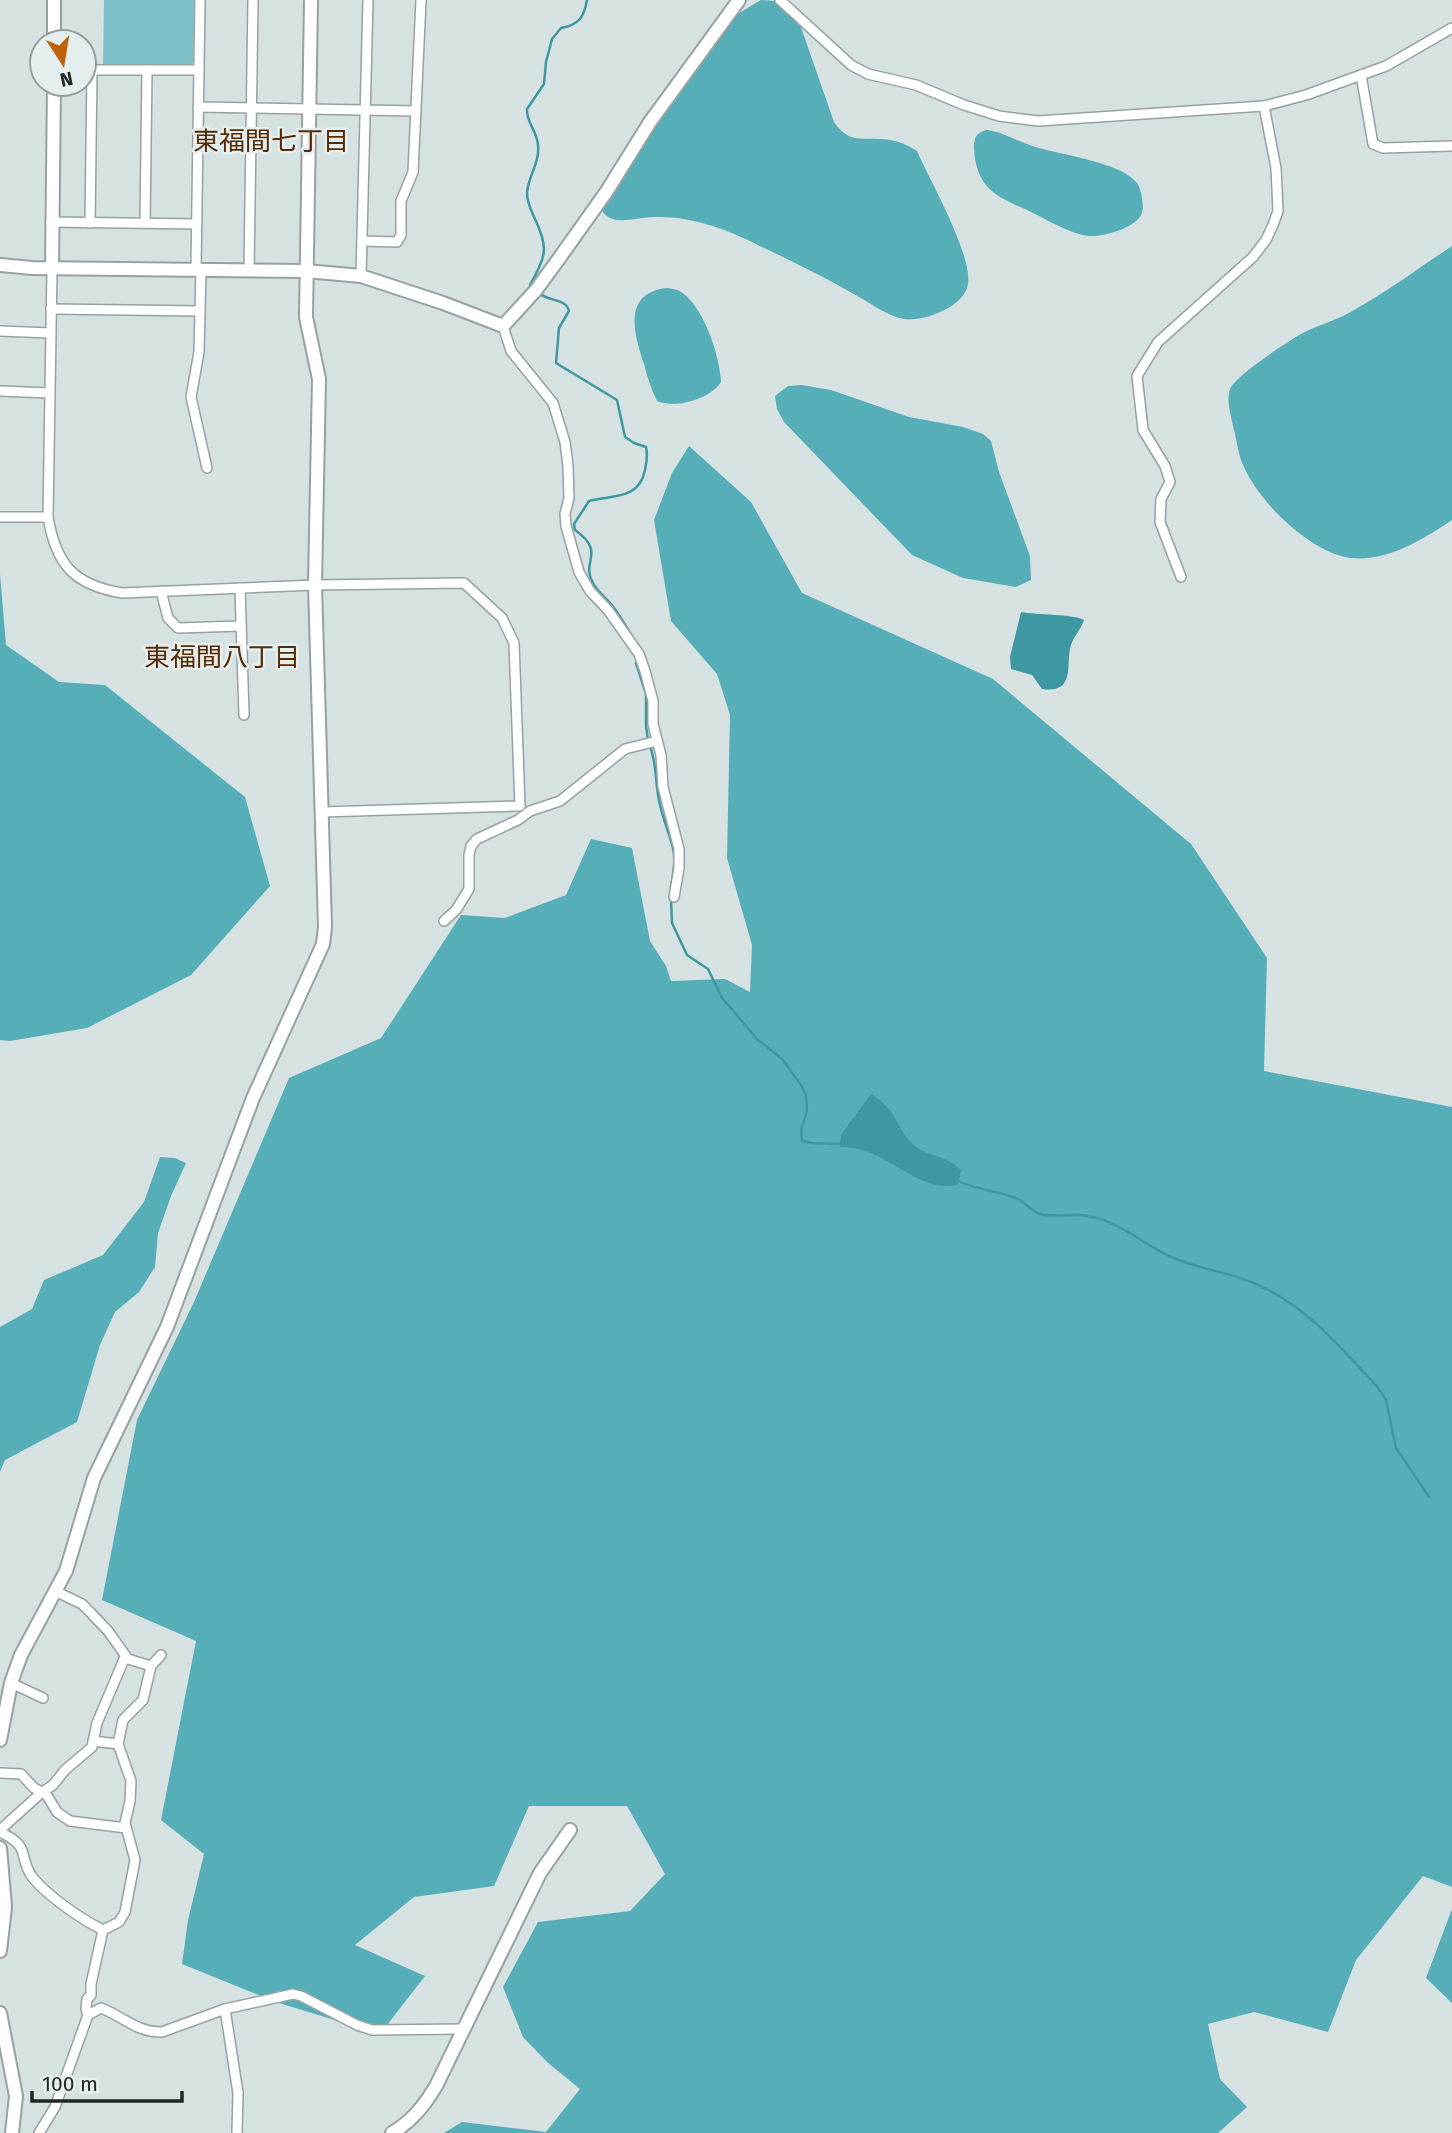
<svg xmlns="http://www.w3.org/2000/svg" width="1452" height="2133" viewBox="0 0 1452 2133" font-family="'Fira Sans','Noto Sans JP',sans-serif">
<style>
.green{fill:#7ec1c9}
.forest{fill:#56aeb8}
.water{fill:#3e98a2}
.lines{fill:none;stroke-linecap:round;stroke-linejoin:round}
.stream{stroke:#3e98a2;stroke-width:2.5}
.street-casing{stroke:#97a1a2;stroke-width:12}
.secondary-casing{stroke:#97a1a2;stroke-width:16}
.street{stroke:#fff;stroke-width:9}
.secondary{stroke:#fff;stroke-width:12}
.labels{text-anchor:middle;stroke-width:5;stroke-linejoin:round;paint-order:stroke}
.neighbourhood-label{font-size:26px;fill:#562b05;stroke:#e4eeef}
</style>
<rect width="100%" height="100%" fill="#d6e1e2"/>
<path class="green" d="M104,0H195L193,63L189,67L103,66Z"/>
<g class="forest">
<path d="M761,0L786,2L797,16L834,122C848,142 858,138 879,139C893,139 905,143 917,151C929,179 977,262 967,288C960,309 919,324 899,318C883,313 867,301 852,293C822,276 792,261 762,247C729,230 693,216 655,217C643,217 631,221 618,220C608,219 603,214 599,205L612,176L734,16Z"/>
<path d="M987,130C1002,132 1013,139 1027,144C1054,155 1119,160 1137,183C1140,188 1141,192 1142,198C1143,205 1144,213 1139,218C1130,229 1103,237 1089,236C1073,234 1054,224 1039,216C1004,198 977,195 974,149C974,137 976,133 987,130Z"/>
<path d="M1452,246V520C1422,540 1387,562 1350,558C1308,552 1252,496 1240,457C1237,447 1236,436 1233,426C1231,415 1226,401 1230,389C1235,376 1287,342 1301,334C1318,325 1338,320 1354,310C1388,291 1419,268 1452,246Z"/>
<path d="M667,288C668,288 678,290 678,290C703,303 720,356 721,382C711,399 675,409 657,401C651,389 647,376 644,364C634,333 622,293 667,288Z"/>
<path d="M802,385L831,390L909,417L963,427L983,434L991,441L999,472L1030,556L1031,580L1016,587L963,578L912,555L784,422L777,409L775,396L788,386Z"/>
<path d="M689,446L751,502L802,593L993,679L1191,844L1267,958L1264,1071L1452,1107V1887L1423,1876L1356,1960L1328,2032L1254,2012L1208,2024L1220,2079L1247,2107L1218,2133H444L462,2122L546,2132L580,2089L547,2062L523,2037L503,1987L538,1922L630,1911L665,1874L627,1806H529L494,1886L414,1897L355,1945L425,1976L380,2034L276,2002L182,1964L188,1920L204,1854L161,1820L196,1641L102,1600L137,1420L194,1302L289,1078L381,1038L461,915L505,918L566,895L591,839L632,848L650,941L666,966L671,981L725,979L750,992L752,945L727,858L730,715L717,674L671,621L654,520L672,473Z"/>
<path d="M0,574L6,645L59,682L105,685L245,797L270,886L191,975L87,1028L10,1041L0,1040Z"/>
<path d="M160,1157L175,1158L186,1163L171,1196L158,1233L155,1267L139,1292L115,1312L100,1345L77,1422L5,1460L0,1472V1327L32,1309L44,1280L103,1255L144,1202Z"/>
<path d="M1452,1909V2003L1426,1978Z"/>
</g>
<g class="water">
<path d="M1021,612C1036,615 1074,614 1084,620C1081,629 1074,636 1071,645C1065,663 1077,694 1042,689L1032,675L1011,669L1010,657Z"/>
<path d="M871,1094C899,1111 894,1126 913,1144C926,1157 945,1154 961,1170L958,1185C915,1194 888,1146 840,1147L841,1135Z"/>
</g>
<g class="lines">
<g class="stream">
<path d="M532,286L530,285C546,257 549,248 535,219C531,210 527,203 527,193C528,176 540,163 538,145C537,131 526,122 527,109L544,84L546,62L552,39L561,28C579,25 584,17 587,0"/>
<path d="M539,293C549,302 566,298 569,311L559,328L556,363L617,400L625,437L634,443L646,447C648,455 647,461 645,470C639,500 613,495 589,501L574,524L575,530C607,553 580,561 593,583C598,593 608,599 614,608C621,617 626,627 632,636"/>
<path d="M636,663L646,694V726L648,740"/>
<path d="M650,746C657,765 655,782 659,800C662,817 669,832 673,848C676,861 673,874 671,887"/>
<path d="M671,897L672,923L687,955L708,969L722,998L757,1039L782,1059L801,1085L806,1095L807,1111L801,1131L802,1140L810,1143L842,1144"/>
<path d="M957,1180C975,1190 995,1190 1013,1197C1023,1200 1031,1211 1040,1214C1055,1218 1073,1213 1088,1216C1118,1221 1142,1243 1169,1256C1192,1267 1216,1270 1240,1278C1299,1297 1339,1345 1379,1389L1386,1400L1396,1448L1429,1497"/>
</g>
<defs>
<g id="street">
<path d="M780,0L851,65L868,74L916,85L964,105L999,116L1038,121L1264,106L1306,95L1386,66L1452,28"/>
<path d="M84,70H199"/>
<path d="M1361,75L1373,144L1383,148L1452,146"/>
<path d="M198,107L416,111"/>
<path d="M51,222L197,224"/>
<path d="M90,223L92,70"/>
<path d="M145,223L147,70"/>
<path d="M362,241L397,242L401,235V201L413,172L421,0"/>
<path d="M52,268L48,517C56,565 74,585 122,593L315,585L464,583L502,618L514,643L520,806L322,812"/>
<path d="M196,269L200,0"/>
<path d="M201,269L199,352L191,397L207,468"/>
<path d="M249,270L253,0"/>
<path d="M361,276L368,0"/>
<path d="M51,309L200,311"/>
<path d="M503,326L511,351L553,403L565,442L568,466L569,498L565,514L566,526L579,572L590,591L608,610L639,654L645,671L653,701V724L661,755L663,787L679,849V868L674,897"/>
<path d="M0,331L50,333"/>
<path d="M0,391L49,393"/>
<path d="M0,517H48"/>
<path d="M1181,577L1160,522L1161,499L1170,482L1165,466L1143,430L1137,376L1158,342L1253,257L1266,240L1273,225L1278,211L1276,168L1264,106"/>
<path d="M240,588L244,715"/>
<path d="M161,591L168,618L178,628L241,626"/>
<path d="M444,921L456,910L469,889V855L471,846L477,839L518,820L530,811L560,801L625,749L657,741"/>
<path d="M55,1591L82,1604L90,1612L108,1631L128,1659L151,1666"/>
<path d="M11,1683L43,1698"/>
<path d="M93,1741L118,1744"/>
<path d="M0,1773L21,1774L34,1788L46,1794L57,1812L70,1821L126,1828"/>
<path d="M0,1830L41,1793L53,1785L65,1770L92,1747L97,1723L125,1657"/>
<path d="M0,1832C33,1847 17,1857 33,1878C49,1897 81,1919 103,1930"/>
<path d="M225,2009L238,2093L237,2133"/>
<path d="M88,2015L101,2008C122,2016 138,2033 162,2032L225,2009L293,1994L301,1996L357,2025L372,2030L463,2029"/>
<path d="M39,2133L55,2107L88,2015L86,2009L87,1999L91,1995V1984L103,1930L119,1922L125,1912L135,1860L125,1823L130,1801L131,1781L118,1744L123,1720L143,1700L151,1666L161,1655"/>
</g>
<g id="secondary">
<path d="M54,42V0"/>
<path d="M0,265L32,268L306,271L361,276L443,303L503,326L536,290L558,260L607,191L650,122L739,0"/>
<path d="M52,268L54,84"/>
<path d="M0,1740L11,1683L21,1655L66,1571L94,1478L167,1327L253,1098L323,944L325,927L315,585L319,379L306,317L311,0"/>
<path d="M0,1848L5,1907L0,1951"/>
<path d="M0,2013L16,2096L12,2133"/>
<path d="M392,2133C412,2121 424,2106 436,2086L540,1873L570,1830"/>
</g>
</defs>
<use href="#street" class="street-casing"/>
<use href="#secondary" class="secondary-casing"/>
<use href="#street" class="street"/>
<use href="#secondary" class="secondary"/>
</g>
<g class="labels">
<g class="neighbourhood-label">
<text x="271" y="150">東福間七丁目</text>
<text x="222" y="666">東福間八丁目</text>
</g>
</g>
<g transform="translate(63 63) rotate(168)"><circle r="33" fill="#e4eeef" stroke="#969e9f" stroke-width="2"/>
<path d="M0-5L12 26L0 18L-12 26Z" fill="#be630c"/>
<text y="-10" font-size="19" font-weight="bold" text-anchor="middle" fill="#222626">N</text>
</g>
<path d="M32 2091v10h150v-10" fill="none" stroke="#222626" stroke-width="3.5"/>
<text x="42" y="2091" font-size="21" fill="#222626" stroke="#e4eeef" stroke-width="5" paint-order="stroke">100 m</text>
</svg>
